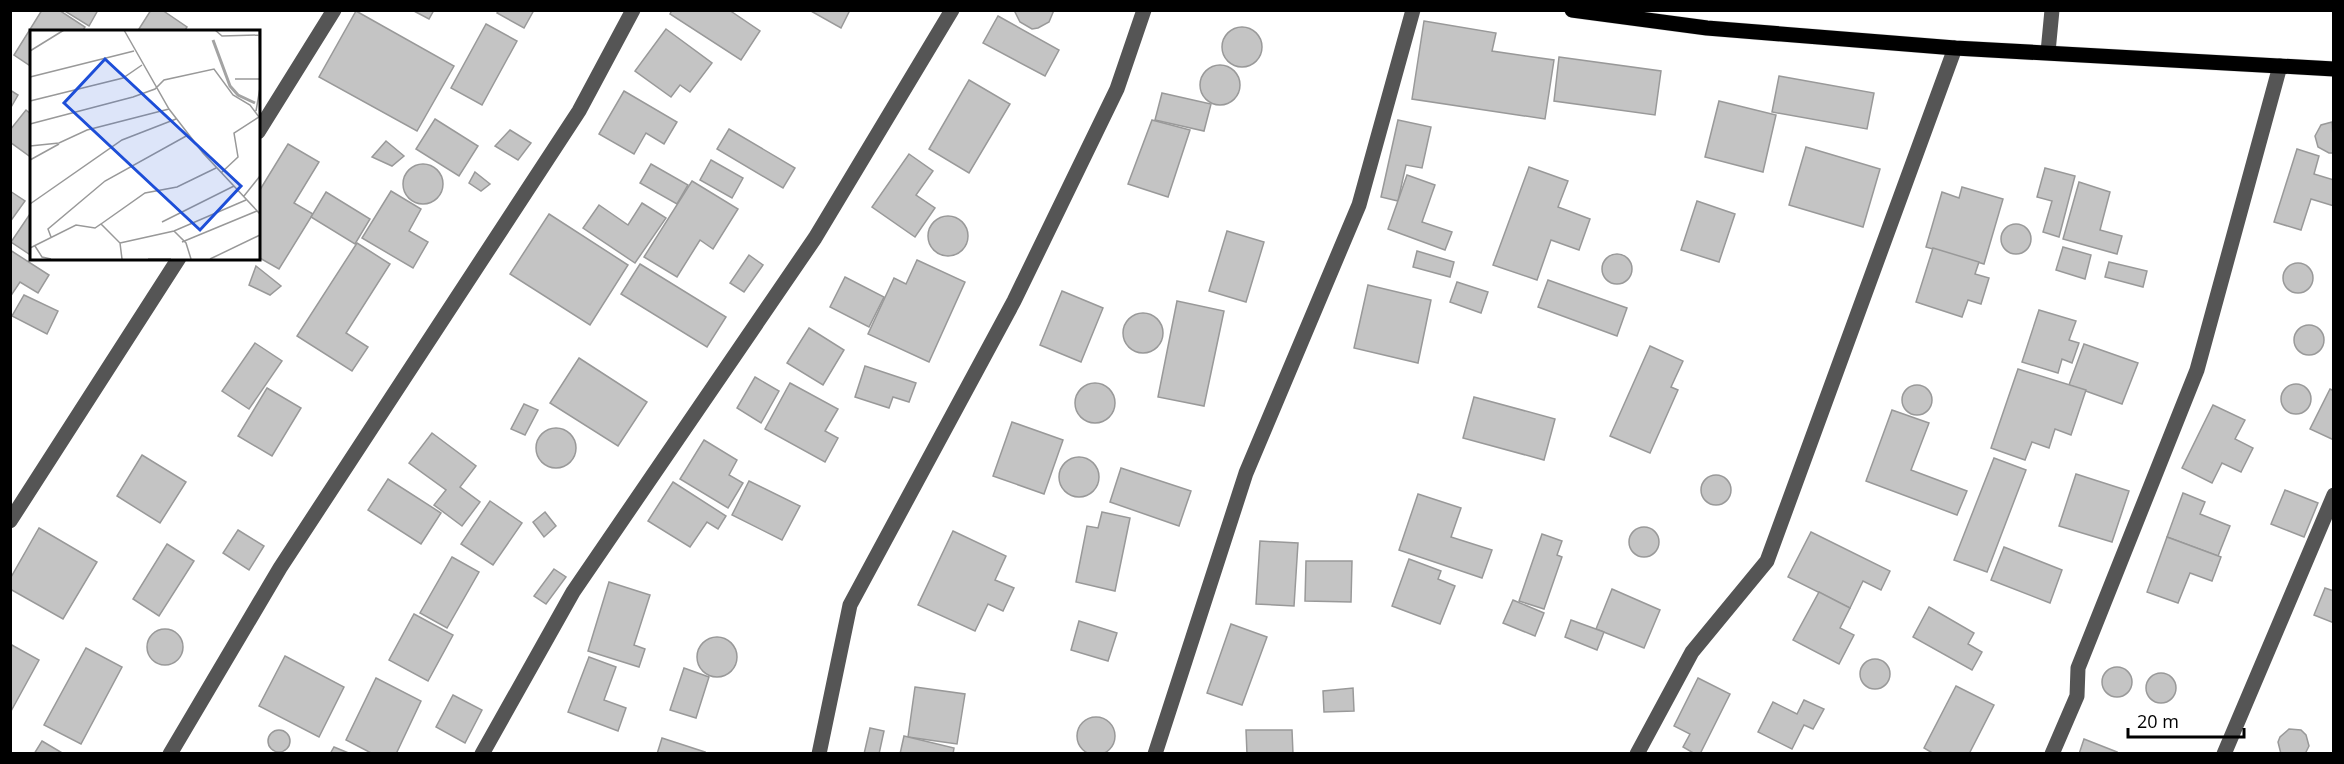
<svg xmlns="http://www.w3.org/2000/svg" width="2344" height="764" viewBox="0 0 2344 764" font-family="'Open Sans',sans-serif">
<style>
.building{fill:#c4c4c4;stroke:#999;stroke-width:1.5}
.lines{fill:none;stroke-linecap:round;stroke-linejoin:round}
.major-casing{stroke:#dbdbdb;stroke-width:16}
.minor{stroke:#555;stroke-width:15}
.major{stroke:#000;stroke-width:15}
.inset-river{fill:none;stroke:#a3a3a3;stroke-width:3}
.inset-road{fill:none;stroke:#999;stroke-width:1.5}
.view{fill:#1d4ed8;fill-opacity:0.15;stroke:#1d4ed8;stroke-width:3}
.inset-edge{fill:none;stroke:#000;stroke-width:3}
</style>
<rect width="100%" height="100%" fill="#fff"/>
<g class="building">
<path d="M42,10H59L85,27L82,32H32V67L14,55Z"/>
<path d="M63,10H98L89,26Z"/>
<path d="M151,10H162L187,27L184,32H137Z"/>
<path d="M412,10H434L429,19Z"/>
<path d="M499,10H534L524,28L497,13Z"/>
<path d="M672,10H729L760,31L741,60L670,14Z"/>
<path d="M809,10H850L841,28Z"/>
<path d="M1014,10H1054L1049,22L1038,28L1032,29L1020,22Z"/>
<path d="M356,11L454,66L417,131L319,77Z"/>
<path d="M998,16L1059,50L1045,76L983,43Z"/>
<path d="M1424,21L1496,33L1492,51L1554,60L1545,119L1412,99Z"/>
<path d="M486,24L517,41L482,105L451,88Z"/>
<circle cx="1242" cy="47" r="20"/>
<path d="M666,29L712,63L690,92L680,85L671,97L635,71Z"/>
<path d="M1559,57L1661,71L1655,115L1554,101Z"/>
<circle cx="1220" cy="85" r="20"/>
<path d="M1779,76L1874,93L1867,129L1772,112Z"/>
<path d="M969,80L1010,104L969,173L929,149Z"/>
<path d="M10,90L18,95L10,109Z"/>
<path d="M624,91L677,122L664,144L646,133L634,154L599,134Z"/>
<path d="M1162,93L1211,104L1204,131L1155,120Z"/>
<path d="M1719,101L1776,115L1763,172L1705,157Z"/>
<path d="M26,110L32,115V158L10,142V130Z"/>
<path d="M435,119L478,146L459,176L416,149Z"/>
<path d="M1152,120L1190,130L1168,197L1128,184Z"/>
<path d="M1398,120L1431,127L1422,168L1406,165L1398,201L1381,197Z"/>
<path d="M2332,122L2334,153H2329L2318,147L2315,136L2321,125Z"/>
<path d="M729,129L795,168L783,188L717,149Z"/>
<path d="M510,130L531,143L518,160L495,146Z"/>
<path d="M386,141L404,156L392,166L372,157Z"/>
<path d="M288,144L319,162L294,203L313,214L279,269L258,257V193Z"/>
<path d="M1806,147L1880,169L1863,227L1789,205Z"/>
<path d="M2297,149L2319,156L2314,174L2334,180V206L2311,199L2301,230L2274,222Z"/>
<path d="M909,154L933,171L916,195L935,208L915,237L872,207Z"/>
<path d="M711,160L743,178L732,198L700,180Z"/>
<path d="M651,164L688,185L677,204L640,183Z"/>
<circle cx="423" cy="184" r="20"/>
<path d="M1529,167L1568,181L1558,207L1590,219L1579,250L1551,240L1537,280L1493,265Z"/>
<path d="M2045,168L2075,176L2059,237L2043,232L2052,201L2037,197Z"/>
<path d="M475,172L490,184L481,191L469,183Z"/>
<path d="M1407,175L1435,185L1422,222L1452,232L1445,250L1388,229Z"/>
<path d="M692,181L738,209L713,249L700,240L677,277L644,257Z"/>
<path d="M2079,182L2110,192L2100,230L2122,236L2117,254L2063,239Z"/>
<path d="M1962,187L2003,199L1984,264L1926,247L1942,192L1959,198Z"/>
<path d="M10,191L25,201L10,222Z"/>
<path d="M391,191L421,209L409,231L428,242L413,268L362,238Z"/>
<path d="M326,192L370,219L355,244L311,217Z"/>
<path d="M1697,201L1735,214L1719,262L1681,250Z"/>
<path d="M642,203L666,218L635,263L583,228L599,205L628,225Z"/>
<path d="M32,211V256L11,242Z"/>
<path d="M549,214L628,265L590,325L510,274Z"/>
<circle cx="948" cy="236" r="20"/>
<circle cx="2016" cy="239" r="15"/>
<path d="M1227,231L1264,242L1246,302L1209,291Z"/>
<path d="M357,243L390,264L346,333L368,347L352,371L297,336Z"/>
<path d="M2063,247L2091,255L2085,279L2056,270Z"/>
<path d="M1933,248L1979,262L1975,274L1989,278L1981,304L1968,300L1962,317L1916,302Z"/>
<path d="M10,250L49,275L38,293L20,282L10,297Z"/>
<path d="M1417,251L1454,262L1450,277L1413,267Z"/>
<circle cx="1617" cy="269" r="15"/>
<path d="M749,255L763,265L744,292L730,283Z"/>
<path d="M917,260L965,282L929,362L868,334L894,278L906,284Z"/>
<path d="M2109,262L2147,271L2143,287L2105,277Z"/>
<circle cx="2298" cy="278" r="15"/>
<path d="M640,264L726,317L707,347L621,294Z"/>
<path d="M256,266L281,286L270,295L249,285Z"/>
<path d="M845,277L884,297L869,327L830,307Z"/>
<path d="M1548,280L1627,308L1617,336L1538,307Z"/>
<path d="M1457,282L1488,292L1481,313L1450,302Z"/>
<path d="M1368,285L1431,300L1418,363L1354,348Z"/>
<path d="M1062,291L1103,308L1081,362L1040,345Z"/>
<path d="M24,295L58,311L47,334L12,316Z"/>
<path d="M1177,301L1224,311L1204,406L1158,397Z"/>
<path d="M2039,310L2076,321L2069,340L2079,343L2072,363L2062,359L2058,373L2022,362Z"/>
<circle cx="1143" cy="333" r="20"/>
<circle cx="2309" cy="340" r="15"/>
<path d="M809,328L844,350L823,385L787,363Z"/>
<path d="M255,343L282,361L249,409L222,391Z"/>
<path d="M2084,344L2138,363L2122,404L2069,385Z"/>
<path d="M1650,346L1683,361L1671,387L1678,390L1650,453L1610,436Z"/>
<path d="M579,358L647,402L618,446L550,403Z"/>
<path d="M865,366L916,383L909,402L893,397L889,408L855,397Z"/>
<path d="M2018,369L2086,390L2071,435L2055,429L2049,448L2032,442L2025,460L1991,448Z"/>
<path d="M755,377L779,391L761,423L737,408Z"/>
<path d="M790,383L838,409L825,431L838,438L825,462L765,429Z"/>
<circle cx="1095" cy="403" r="20"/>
<circle cx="2296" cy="399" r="15"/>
<circle cx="1917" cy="400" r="15"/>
<path d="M267,388L301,408L272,456L238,436Z"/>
<path d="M2330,389L2334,391V440L2310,429Z"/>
<path d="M1474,397L1555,419L1544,460L1463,438Z"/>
<path d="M524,404L538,410L525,435L511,429Z"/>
<path d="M2213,405L2245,420L2235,439L2253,448L2241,472L2222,463L2212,483L2182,468Z"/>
<path d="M1892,410L1929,423L1911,470L1967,491L1957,515L1866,481Z"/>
<path d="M1012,422L1063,440L1044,494L993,476Z"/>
<circle cx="556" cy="448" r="20"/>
<path d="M432,433L476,466L460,487L480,502L462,526L434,505L446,490L409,463Z"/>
<path d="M704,440L737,460L729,475L743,483L728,508L680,479Z"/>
<path d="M142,455L186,482L160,523L117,496Z"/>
<circle cx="1079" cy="477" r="20"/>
<path d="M1994,458L2026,470L1987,572L1954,560Z"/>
<path d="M1121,468L1191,491L1179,526L1110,502Z"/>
<path d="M2076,474L2129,491L2112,542L2059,526Z"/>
<circle cx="1716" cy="490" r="15"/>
<path d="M388,479L441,513L421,544L368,510Z"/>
<path d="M749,481L800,506L782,540L732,515Z"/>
<path d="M673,482L726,516L718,529L707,522L690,547L648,521Z"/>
<path d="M2285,490L2318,503L2304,537L2271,524Z"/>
<path d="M2183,493L2205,502L2200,514L2230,526L2218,556L2167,537Z"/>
<path d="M1418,494L1461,508L1451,537L1492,550L1482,578L1399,550Z"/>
<path d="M490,501L522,523L493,565L461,544Z"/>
<path d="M545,512L556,526L544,537L533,522Z"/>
<path d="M1102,512L1130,518L1115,591L1076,582L1087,526L1098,528Z"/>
<circle cx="1644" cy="542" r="15"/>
<path d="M39,528L97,562L63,619L10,589V579Z"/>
<path d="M238,530L264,546L249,570L223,553Z"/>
<path d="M953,531L1006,556L995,580L1014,588L1003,611L988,604L975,631L918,605Z"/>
<path d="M1811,532L1890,571L1881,590L1863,581L1850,608L1788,577Z"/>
<path d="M1542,534L1562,541L1557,555L1562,557L1544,609L1519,601Z"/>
<path d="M2167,537L2221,557L2212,581L2190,573L2178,603L2147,592Z"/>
<path d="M1260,541L1298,543L1294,606L1256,604Z"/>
<path d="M167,544L194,561L159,616L133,599Z"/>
<path d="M2004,547L2062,570L2050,603L1991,580Z"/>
<path d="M452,557L479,572L447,628L420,613Z"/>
<path d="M1409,559L1441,571L1438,579L1455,586L1440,624L1392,606Z"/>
<path d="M1306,561H1352L1351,602L1305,601Z"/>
<path d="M554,569L566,577L546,604L534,596Z"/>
<path d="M609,582L650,595L634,645L645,649L639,667L588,651Z"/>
<path d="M2325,588L2334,591V623L2314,615Z"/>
<path d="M1612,589L1660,610L1644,648L1596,629Z"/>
<path d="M1819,592L1850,608L1840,628L1854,635L1839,664L1793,640Z"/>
<path d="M1513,600L1544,613L1535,636L1503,623Z"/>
<path d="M1929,607L1974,633L1968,644L1982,652L1972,670L1913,637Z"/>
<path d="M414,614L453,635L428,681L389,660Z"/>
<path d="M1571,620L1604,632L1597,650L1565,637Z"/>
<path d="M1079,621L1117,633L1108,661L1071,650Z"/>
<path d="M1231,624L1267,637L1242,705L1207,693Z"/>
<circle cx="165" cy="647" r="18"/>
<circle cx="717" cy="657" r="20"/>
<path d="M10,644L39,660L10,713Z"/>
<path d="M86,648L122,667L81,744L44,725Z"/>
<path d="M285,656L344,687L319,737L259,706Z"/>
<path d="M589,657L616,667L604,700L626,708L618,731L568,712Z"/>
<circle cx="1875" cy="674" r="15"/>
<circle cx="2117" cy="682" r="15"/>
<path d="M684,668L709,677L696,718L670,710Z"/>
<circle cx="2161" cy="688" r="15"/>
<path d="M376,678L421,701L396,754H373L346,740Z"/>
<path d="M1698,678L1730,694L1700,754H1695L1683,747L1690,734L1674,726Z"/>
<path d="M1956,686L1994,705L1969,754H1934L1924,748Z"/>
<path d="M915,687L965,694L957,744L908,737Z"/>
<path d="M1353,688L1354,711L1324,712L1323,691Z"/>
<path d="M453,695L482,710L465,743L436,727Z"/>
<path d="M1804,700L1824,709L1813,729L1804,725L1792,749L1758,732L1773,702L1797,714Z"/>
<circle cx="1096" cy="736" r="19"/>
<path d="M870,728L884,731L879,754H864Z"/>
<path d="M2289,729L2301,730L2306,735L2309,746L2305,754H2281L2278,742L2280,737Z"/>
<path d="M1246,730H1292L1293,754H1247Z"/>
<circle cx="279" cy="741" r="11"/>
<path d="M904,736L954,748L953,754H900Z"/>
<path d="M662,738L705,752L704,754H657Z"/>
<path d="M2084,739L2117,752L2116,754H2079Z"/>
<path d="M42,741L64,754H34Z"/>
<path d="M334,747L351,754H330Z"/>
</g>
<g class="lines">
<defs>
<path id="major" d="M1572,10L1707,28L1955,48L2334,69"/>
</defs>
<use href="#major" class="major-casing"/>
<g class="minor">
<path d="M2048,52L2052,10"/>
<path d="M258,132L334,10"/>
<path d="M10,521L179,258"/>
<path d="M170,754L280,568L579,111L633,10"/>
<path d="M482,754L573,592L815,238L952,10"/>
<path d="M819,754L850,605L1014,301L1117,89L1144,10"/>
<path d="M1155,754L1246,473L1359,205L1413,10"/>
<path d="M1637,754L1692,652L1767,561L1955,48"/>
<path d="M2052,754L2077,696L2078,668L2197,370L2280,66"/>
<path d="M2224,754L2334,495"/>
</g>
<use href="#major" class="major"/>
</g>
<g transform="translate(30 30)">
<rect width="230" height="230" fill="#fff"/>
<path class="inset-river" d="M183,10L200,56L208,65L225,73"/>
<path class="inset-road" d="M94,0L139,79L173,123L230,184M185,0L192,6L229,5M229,0L230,43M0,21L34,0M0,47L104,21M205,49H230M0,71L93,48L112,35M226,81L230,58M0,94L103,67L125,59L134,50L184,39L203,65L220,75L229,87L204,103L208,127L191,143M0,116L29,113L57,100L139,79M0,130L29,114M214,166L230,146M0,174L92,110L146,89M132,192L204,156M71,194L115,163L147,157L186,138M144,201L156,213L161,229M21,207L18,199L75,151L158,105M152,212L227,181M90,213L144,201L216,170M5,216L12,227L21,229M0,218L46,195L65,198L71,194L90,213L92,229M118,229H141M180,229L230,205"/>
<path class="view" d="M75,29L211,156L170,200L34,73Z"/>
<rect width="230" height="230" class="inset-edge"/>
</g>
<rect width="2344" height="764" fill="none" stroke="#000000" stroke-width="24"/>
<path d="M2128 728v9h116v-9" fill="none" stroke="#000000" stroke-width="3"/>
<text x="2137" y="728" font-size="18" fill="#000000" stroke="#ffffff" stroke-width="4.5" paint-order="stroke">20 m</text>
</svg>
